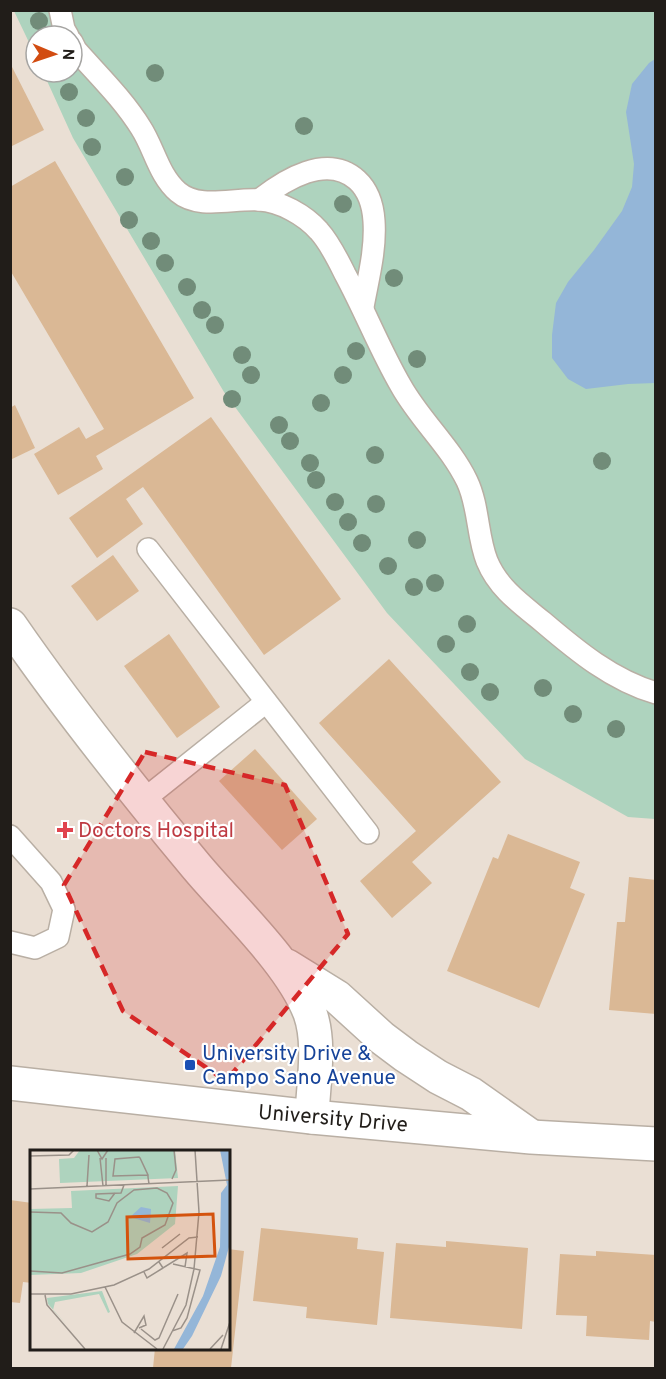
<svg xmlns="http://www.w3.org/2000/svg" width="666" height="1379" viewBox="0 0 666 1379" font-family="Overpass,sans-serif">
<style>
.green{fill:#aed3be}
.water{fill:#94b6d8}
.building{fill:#dab895}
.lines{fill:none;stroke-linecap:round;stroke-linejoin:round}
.service-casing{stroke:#b9afa4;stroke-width:24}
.tertiary-casing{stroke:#b9afa4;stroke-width:36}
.service{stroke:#fff;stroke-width:21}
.tertiary{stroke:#fff;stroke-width:33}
.tree{fill:#718c79}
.marked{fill:#d62828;fill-opacity:0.2;stroke:#d62828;stroke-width:4.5;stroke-dasharray:12 8;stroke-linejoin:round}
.health-dot{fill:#e0444e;stroke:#fff;stroke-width:2}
.transit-dot{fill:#1a4fb4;stroke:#fff;stroke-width:2}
.labels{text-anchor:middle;stroke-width:4.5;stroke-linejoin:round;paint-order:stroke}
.health-label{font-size:21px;fill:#be3a42;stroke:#fff;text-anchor:start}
.transit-label{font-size:21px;fill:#164399;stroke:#fff;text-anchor:start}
.street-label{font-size:21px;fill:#211d19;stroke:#fff}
.inset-road{fill:none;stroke:#9a9189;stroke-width:1.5}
.view{fill:#d4530d;fill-opacity:0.15;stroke:#d4530d;stroke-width:3}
.inset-edge{fill:none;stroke:#211d19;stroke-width:3}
</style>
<rect width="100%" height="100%" fill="#eadfd4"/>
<path class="green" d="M14,11H655V819L628,817L525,759L387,613L224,392L73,138L43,72H72V36H36V57Z"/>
<path class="water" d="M655,59V383L628,384L586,389L568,379L552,358V335L556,303L568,282L594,250L622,211L632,187L634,164L626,112L632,84L649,63Z"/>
<g class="building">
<path d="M10,63L44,130L10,147Z"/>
<path d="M55,161L194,398L96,456L103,469L58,495L34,454L79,427L86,439L104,429L10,270V187Z"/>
<path d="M15,405L35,448L10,460V408Z"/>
<path d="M211,417L341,599L264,655L143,487L126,499L143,524L97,558L69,518Z"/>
<path d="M113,555L139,591L97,621L71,586Z"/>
<path d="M169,634L220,707L177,738L124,666Z"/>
<path d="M389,659L501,782L412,862L432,883L392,918L360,881L416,831L319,723Z"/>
<path d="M255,749L317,819L282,850L219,781Z"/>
<path d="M508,834L580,862L570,888L585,894L539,1008L447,971L493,857L498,859Z"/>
<path d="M629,877L656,880V1014L609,1010L617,922H625Z"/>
<path d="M10,1200L32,1203V1283L23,1282L20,1303L10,1302Z"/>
<path d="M261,1228L358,1238L357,1249L384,1252L377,1325L306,1318L307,1307L253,1301Z"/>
<path d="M446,1241L528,1248L522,1329L390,1318L396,1243L446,1247Z"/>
<path d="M228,1249L244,1251L231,1368H153L155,1348H228Z"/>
<path d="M596,1251L656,1255V1322L650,1321L649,1340L586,1336L587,1316L556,1315L560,1254L596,1256Z"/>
</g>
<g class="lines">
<defs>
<g id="service">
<path d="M60,10L64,29L68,36"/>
<path d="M72,42L76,50C98,75 123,99 141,128C154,148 159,176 178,192C199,210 233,198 259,200C280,201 305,215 319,231C330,243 338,260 345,274C365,311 380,350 401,386C420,420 450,446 467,481C479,506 477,536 487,561C498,588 521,604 543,622C577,651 612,680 656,693"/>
<path d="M259,200C284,180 327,153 357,180C369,191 373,205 374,221C376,250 368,279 363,307"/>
<path d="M148,549L368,833"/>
<path d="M142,801L266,702"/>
<path d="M10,836L51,882L64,909L58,937L35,948L10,942"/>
</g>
<g id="tertiary">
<path d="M10,625C68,709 131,788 196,866C231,908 291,963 310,1013C321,1044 313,1084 312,1117"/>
<path d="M287,966L337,997L382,1038L406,1056L438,1077L471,1094L529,1135"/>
<path d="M10,1083L312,1117L531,1137L656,1144"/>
</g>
</defs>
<use href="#service" class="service-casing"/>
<use href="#tertiary" class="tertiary-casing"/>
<use href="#service" class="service"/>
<use href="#tertiary" class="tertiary"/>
</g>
<g class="tree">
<circle cx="39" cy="21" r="9"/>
<circle cx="155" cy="73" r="9"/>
<circle cx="69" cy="92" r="9"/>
<circle cx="86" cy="118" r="9"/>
<circle cx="304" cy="126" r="9"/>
<circle cx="92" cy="147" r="9"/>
<circle cx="125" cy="177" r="9"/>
<circle cx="343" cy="204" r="9"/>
<circle cx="129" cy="220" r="9"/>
<circle cx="151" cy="241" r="9"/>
<circle cx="165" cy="263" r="9"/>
<circle cx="394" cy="278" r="9"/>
<circle cx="187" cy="287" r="9"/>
<circle cx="202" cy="310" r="9"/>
<circle cx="215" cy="325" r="9"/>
<circle cx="356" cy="351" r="9"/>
<circle cx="242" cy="355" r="9"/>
<circle cx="417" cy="359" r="9"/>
<circle cx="251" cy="375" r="9"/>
<circle cx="343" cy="375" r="9"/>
<circle cx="232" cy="399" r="9"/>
<circle cx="321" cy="403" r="9"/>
<circle cx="279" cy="425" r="9"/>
<circle cx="290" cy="441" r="9"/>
<circle cx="375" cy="455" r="9"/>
<circle cx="602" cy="461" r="9"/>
<circle cx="310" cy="463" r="9"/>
<circle cx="316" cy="480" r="9"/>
<circle cx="335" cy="502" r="9"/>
<circle cx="376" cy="504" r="9"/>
<circle cx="348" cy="522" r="9"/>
<circle cx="417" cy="540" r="9"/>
<circle cx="362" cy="543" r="9"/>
<circle cx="388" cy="566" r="9"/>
<circle cx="435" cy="583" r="9"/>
<circle cx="414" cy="587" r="9"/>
<circle cx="467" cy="624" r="9"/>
<circle cx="446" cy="644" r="9"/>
<circle cx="470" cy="672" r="9"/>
<circle cx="543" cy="688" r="9"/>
<circle cx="490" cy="692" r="9"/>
<circle cx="573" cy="714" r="9"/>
<circle cx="616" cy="729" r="9"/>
</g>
<path class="marked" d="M145,752L285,785L348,934L226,1081L123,1011L64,885Z"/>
<path class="health-dot" d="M62 821h6v6h6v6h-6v6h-6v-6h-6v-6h6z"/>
<rect class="transit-dot" x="184" y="1059" width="12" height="12" rx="3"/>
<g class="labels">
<g class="health-label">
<text x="78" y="837">Doctors Hospital</text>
</g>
<g class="transit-label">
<text x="202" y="1060">University Drive &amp;<tspan x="202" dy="24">Campo Sano Avenue</tspan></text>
</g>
<g class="street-label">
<text transform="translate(333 1118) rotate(5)" y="7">University Drive</text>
</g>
</g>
<g transform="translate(30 1150)">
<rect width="200" height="200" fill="#eadfd4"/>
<path d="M50,0H145L148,28L30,33L29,9L44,8ZM148,36L145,74L107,104L51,123L0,125V59L42,58L41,41ZM72,141L80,162L78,163L69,144L25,152L23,160L37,175L18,154L17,148Z" fill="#aed3be"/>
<path d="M190,0H199V97L191,126L162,186L153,199H144L173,146L190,97L191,43L197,35ZM111,57L121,59L120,73L100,67Z" fill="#94b6d8"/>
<path class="inset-road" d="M67,0L72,9L78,0M0,6L39,5L44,0M70,8L73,36M76,8V35M118,25L83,26L85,9L109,7L110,8L118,25V27L119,34M142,29L146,20L144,0M57,36L59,5M0,39L200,30M85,43L79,51L66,48V44L91,43L94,35M0,62L31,63L41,73L62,82L78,72L87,53L104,40L127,38L137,43L143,53L135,75L112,88L110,97L100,104L32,123L0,121M132,98L150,84M129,112L133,118L157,103L155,117M114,122L117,128L133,118M75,137L92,172L127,199M0,144H41L84,135L119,119L159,88L168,87M15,145L17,155L55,199M111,179L125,190L129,188L148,144M142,181L151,178L157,168L170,120L143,114M104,183L114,166L116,175L109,178M133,199L156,155L164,119L169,62L165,0M180,199L193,185M191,199L200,172"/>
<path class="view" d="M183,64L185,106L98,109L97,67Z"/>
<rect width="200" height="200" class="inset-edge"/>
</g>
<rect width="666" height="1379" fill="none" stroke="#211d19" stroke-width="24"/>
<g transform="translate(54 54) rotate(92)"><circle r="28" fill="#ffffff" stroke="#a6a5a3" stroke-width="1.5"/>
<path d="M0-4.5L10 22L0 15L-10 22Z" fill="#d24c11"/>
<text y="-9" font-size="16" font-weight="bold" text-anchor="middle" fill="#211d19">N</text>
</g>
</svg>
